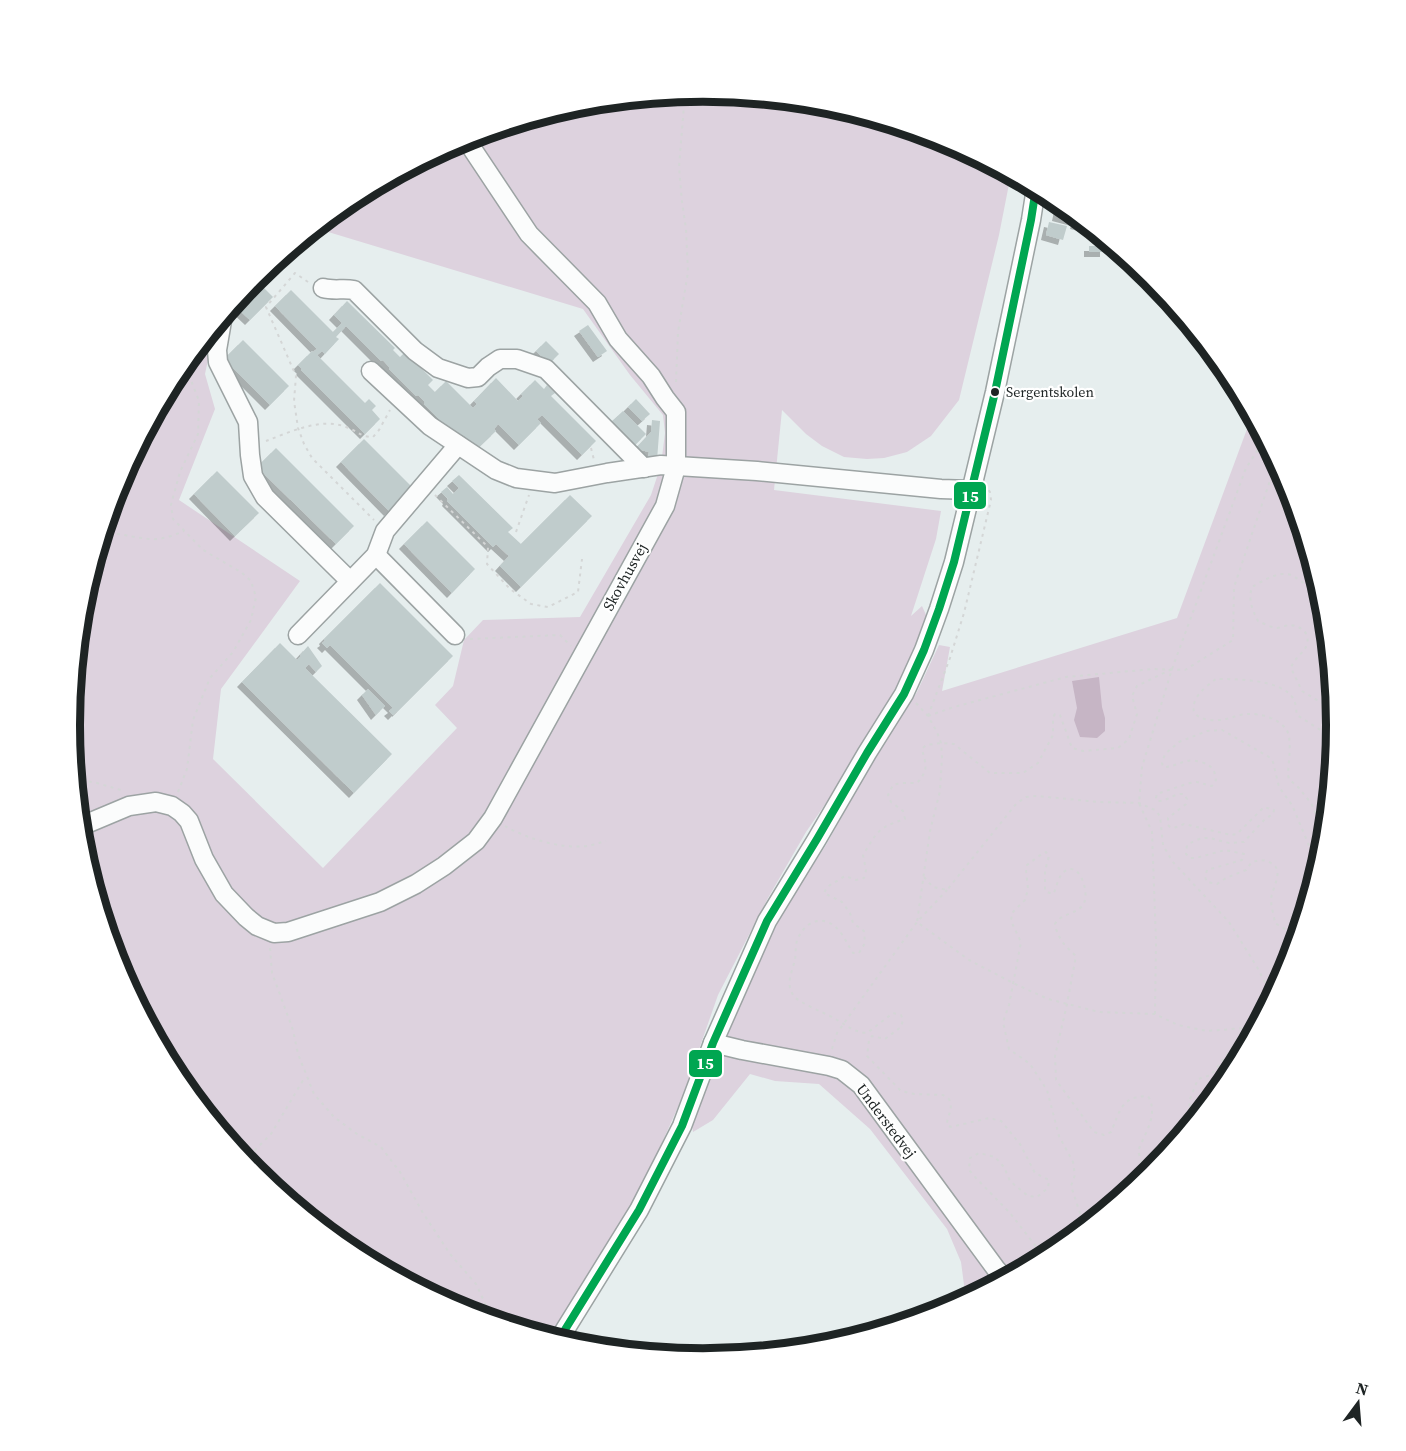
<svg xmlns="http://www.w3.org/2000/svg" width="1406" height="1451" viewBox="0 0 1406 1451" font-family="'Source Serif 4',serif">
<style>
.green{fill:#ddd2de}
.water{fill:#c6b5c5}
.building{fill:#c0cccc;filter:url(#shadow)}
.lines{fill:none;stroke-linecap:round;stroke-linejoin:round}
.minor-casing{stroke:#9ca3a3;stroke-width:21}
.path{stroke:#d4d6d6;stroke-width:2;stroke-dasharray:3 4.5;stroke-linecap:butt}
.minor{stroke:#fbfcfc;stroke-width:18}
.bus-1-casing{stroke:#fff;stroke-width:12}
.bus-1{stroke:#00a651;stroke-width:8}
.bus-dot{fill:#1e2424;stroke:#fff;stroke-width:2}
.labels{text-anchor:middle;stroke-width:4.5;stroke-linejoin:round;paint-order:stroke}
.bus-label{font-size:14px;fill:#1e2424;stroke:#fff;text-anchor:start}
.street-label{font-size:15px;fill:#1e2424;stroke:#fff}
.rim{fill:none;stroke:#1e2424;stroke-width:8}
.line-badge{stroke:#fff;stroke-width:2}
.badge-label{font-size:16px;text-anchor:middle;font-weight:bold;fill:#fff}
</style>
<defs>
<filter id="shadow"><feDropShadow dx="-5" dy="5" stdDeviation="0" flood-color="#0004"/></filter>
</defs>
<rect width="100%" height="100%" fill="#e6eeee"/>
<g class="green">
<path d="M703,92L827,104L946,140L1005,172L1009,184L999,235L959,400L931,436L907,452L884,458L867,459L844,457L822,446L806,434L782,410L774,490L941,511L936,539L911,616L922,606L927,617L897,694L866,745L806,832L768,898L718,995L682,1098L632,1210L549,1338L460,1311L350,1252L254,1174L176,1077L117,968L81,849L69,725L81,601L117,483L176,373L215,326L205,374L215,409L179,500L300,581L221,689L213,759L323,868L457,728L435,705L453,686L464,640L483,620L580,617L651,495L661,465L665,433L663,415L630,375L583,309L315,228L351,198L461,140L580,104Z"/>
<path d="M1238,388L1289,483L1325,602L1337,726L1325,850L1289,968L1230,1078L1151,1174L1055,1253L966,1300L961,1262L947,1229L870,1129L819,1084L775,1081L750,1074L713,1120L693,1132L691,1118L738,1002L782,912L826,845L875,757L917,692L939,645L950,647L942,691L1177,618L1247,429Z"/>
</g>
<path class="water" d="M1099,677L1102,707L1105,718V731L1097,738L1080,737L1074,720L1077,708L1072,681Z"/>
<g class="building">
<path d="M1060,202L1086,223L1091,228L1075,224L1076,221L1057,216Z"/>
<path d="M1049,222L1067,226L1063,240L1046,235Z"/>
<rect x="1089" y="246" width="16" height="6"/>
<path d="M254,278L273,297L250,320L233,304Z"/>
<path d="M291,290L333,332L342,323L334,315L347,301L395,348L393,350L400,357L405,352L433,380L428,385L435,392L446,381L473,408L477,404L474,401L496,378L518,401L523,396L521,394L535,380L544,389L547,385L555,393L551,396L596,441L582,455L542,415L537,419L541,423L519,445L498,424L494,429L496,431L473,453L424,404L425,402L418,395L416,396L389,369L390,368L383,360L381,361L346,326L336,337L339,339L325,354L322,351L317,355L365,403L369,399L376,406L372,410L380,419L365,434L301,370L302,369L298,365L312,351L313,352L317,349L275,306Z"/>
<path d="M588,325L607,351L598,357L579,331Z"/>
<path d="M243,340L289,386L270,405L224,359Z"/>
<path d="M546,341L559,354L549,364L536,351Z"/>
<path d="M636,399L650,414L642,421L628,407Z"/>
<path d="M623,411L646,434L635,445L628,438L627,439L611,422Z"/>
<path d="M652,420L660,421L657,460L648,459L649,452L641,450L638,446L651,432Z"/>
<path d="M364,439L413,488L389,511L341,462Z"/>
<path d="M276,448L354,526L336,544L257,467Z"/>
<path d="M217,471L259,513L235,536L194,494Z"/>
<path d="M459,475L513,528L508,532L521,544L570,495L592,516L521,587L500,566L509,556L496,544L493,547L447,501L448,499L441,492L447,487L453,494L459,488L452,481Z"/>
<path d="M427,521L475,569L452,593L404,544Z"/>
<path d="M380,583L453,656L397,712V711L393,715L389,711L393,708L330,645L327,648L322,643L325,641L324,639Z"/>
<path d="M280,643L297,660L301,656L300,655L308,646L322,666L316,672L309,664L305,668L392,754L354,793L242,682Z"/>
<path d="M368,689L385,706L376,715L362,695Z"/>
</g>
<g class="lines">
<defs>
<g id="minor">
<path d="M323,288C334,291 343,288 354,290L415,351L438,368L468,378L478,377L488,367L500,359H517L546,369L644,468"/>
<path d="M223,315L217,350L218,362L248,422L250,455L253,476L265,497L350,581"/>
<path d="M371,371L430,426L496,470L516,478L555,483L607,473L661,465L757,471L941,489L971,490"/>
<path d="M376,555L455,635"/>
<path d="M298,635L376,555L385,531L458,445"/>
<path d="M79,827L129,806L156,802L172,806L182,813L189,821L204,859L224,894L246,917L257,926L274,933L288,932L380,902L416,884L444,866L476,841L493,818L665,506L676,467V412L665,398L651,376L618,339L597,303L529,234L465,138"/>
<path d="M713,1043L742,1050L829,1066L842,1070L861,1085L996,1269L1005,1279"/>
<path d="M558,1341L639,1210L682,1126L713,1043L767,921L817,839L867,753L904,694L924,650L939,609L954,562L995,392L1031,220L1036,188"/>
</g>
</defs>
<use href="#minor" class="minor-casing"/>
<g class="path">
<path d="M802,101L816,106L829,104"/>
<path d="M308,282L295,273L266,307L296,376L294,401L298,428L304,444L312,458L374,520"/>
<path d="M676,382L678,332L688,272L686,229L682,202L679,167L685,93"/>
<path d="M266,441C290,432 321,417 346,427C358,431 360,437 373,437L379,430L390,410"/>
<path d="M591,448L594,460"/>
<path d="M1257,451L1275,458"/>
<path d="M435,495L488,547L487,564L510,589L531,604L548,607L578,592L582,559"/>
<path d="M102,532C119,533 135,538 151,539C162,540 174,535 184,531"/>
<path d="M516,532L529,495"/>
<path d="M1323,594C1310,590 1304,582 1293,576C1281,569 1263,581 1252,587C1248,600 1252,609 1258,621C1263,623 1270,627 1276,628C1281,628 1286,625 1290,625C1301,626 1310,633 1307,644C1304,654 1295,656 1291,668L1302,691L1315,699L1322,702L1332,714L1336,715"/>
<path d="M470,639L560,635L571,646"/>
<path d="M916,703L928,716L937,732L941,743L942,757L940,791L930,831L917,922L969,960L1013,983L1048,999L1099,1012L1155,1014L1178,1025L1207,1031L1245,1028L1263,1016"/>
<path d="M928,716L954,707L1066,677L1153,669L1185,670L1233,640L1234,587L1277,460"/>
<path d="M928,716L950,658L964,613L991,500L990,492L988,489"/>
<path d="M74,779L97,783L124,791"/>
<path d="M178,792L187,769L193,720L210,678L233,652L251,620L256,597L251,581L241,572L203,550L173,519L171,505L180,472L198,434L199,401L187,370L183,365"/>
<path d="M505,826C527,839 567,851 592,845C597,844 601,842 606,841"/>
<path d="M1326,833L1316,818L1315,812L1311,803L1298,787L1289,779L1288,775C1288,763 1293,739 1286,729C1279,719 1260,713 1248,714C1239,714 1230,719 1220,720C1207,721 1186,718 1196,699C1200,691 1209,684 1216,679C1236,679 1284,679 1294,700C1296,704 1296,710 1297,715L1336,740"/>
<path d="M924,877L933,887L947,890L1016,804L1026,797L1037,796L1098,802L1139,803L1155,810L1160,816L1163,845L1172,861L1229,922L1257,967L1273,998"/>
<path d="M1298,937L1275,923C1274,916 1271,906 1271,899C1272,888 1285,870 1271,863C1265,859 1259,860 1252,862L1246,870L1226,878L1217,884L1207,882L1205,877L1207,870L1242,860L1244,854L1225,850L1196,858H1190L1186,854L1187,845C1207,833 1210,839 1229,843C1234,843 1239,842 1244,842L1265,819L1273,814L1274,810L1264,807L1237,834L1231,835L1184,824L1174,828L1170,827L1168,825V818L1186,804L1187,799L1184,794C1173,793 1167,802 1157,801L1156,798L1157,794C1163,792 1193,781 1197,782C1202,783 1206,785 1212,786L1216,780C1215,777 1215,774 1214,771C1210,763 1195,759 1187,761C1178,763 1173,767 1163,767L1162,763L1165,754L1179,742L1207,731L1222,730L1269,757L1273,762L1279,787L1292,805L1310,848L1321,861"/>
<path d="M270,948L272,973L293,1030L298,1054L314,1094L334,1117L357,1134L381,1147L400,1172L423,1213L450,1254L476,1284L491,1316L489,1320"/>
<path d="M1155,1014L1156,941L1152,832L1139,803L1142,767L1172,669L1235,498L1246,468L1257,451L1264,436"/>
<path d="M832,1049L837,1033L917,922L947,890"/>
<path d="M1239,1061L1240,1046L1245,1029"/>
<path d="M1188,1129L1190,1099L1198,1079L1211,1075L1233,1047L1240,1046L1252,1037"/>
<path d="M245,1162L250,1155L271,1134L305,1077"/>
<path d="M1085,1228L1071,1186L1075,1175L1073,1162L1059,1136L1047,1090L1030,1064L1009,1049L1003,1022L1009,1005L1021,942L1011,921L1012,913L1025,900L1028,889L1026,870L1027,865L1043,853L1046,852L1049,856L1045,871V891L1052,894L1054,893C1056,887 1058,880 1061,875C1077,855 1090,890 1084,903C1078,915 1062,912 1055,924C1057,938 1066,947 1076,956L1067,1004L1055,1056L1056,1080L1094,1132L1104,1135L1111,1132C1120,1111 1121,1096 1148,1096C1159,1114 1145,1133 1138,1151L1147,1178"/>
<path d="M1045,1258L1010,1213L976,1178L969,1170L970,1158L979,1153L995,1157L1004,1167L1010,1181L1028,1196L1037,1197L1048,1188L1049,1180L1035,1173L1020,1144L1001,1121L989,1118L951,1127L947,1125C947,1113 954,1112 949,1099L943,1095L914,1094L901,1091L867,1056L869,1040L872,1036L885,1039L901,1027L903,1020L901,1015L893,1013L867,1033C852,1032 844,1023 830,1016C822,1012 798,1002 794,996C785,985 792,972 795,960C796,953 795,944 798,938C808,917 828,915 841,933C846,940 849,947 853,953H859L865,943L864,931L853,923L850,913L842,902L824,893L827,887L845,876L856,880L864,878L866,870L863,855C878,831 877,828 905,819L903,811L891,802L888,795L893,785L901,783H917C929,769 926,766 922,749L926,745L941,743L954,744L990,773H1023L1038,763L1053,735V717L1055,714L1060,715L1072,748L1083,751L1118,748L1129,739L1137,714L1132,696L1137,686L1172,669"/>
</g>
<use href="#minor" class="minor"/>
<defs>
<path id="bus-1" d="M558,1341L639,1210L682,1126L713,1043L767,921L817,839L867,753L904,694L924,650L939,609L954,562L995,392L1031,220L1036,188"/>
</defs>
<use href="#bus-1" class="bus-1-casing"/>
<use href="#bus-1" class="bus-1"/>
</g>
<circle class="bus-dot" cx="995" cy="392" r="5"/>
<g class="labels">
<g class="bus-label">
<text x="1006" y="397">Sergentskolen</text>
</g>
<g class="street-label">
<text transform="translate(625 577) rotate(-61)" y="5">Skovhusvej</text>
<text transform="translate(886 1121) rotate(53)" y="5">Understedvej</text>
</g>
</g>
<path d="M0 0H1406V1451H0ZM80 725a623 623 0 1 1 1246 0a623 623 0 1 1-1246 0Z" fill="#fff" fill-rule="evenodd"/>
<path class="rim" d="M80 725a623 623 0 1 1 1246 0a623 623 0 1 1-1246 0Z"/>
<g class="line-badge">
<rect x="953" y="481" width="34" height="29" rx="6" fill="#00a651"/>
<rect x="688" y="1049" width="35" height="29" rx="6" fill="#00a651"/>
</g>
<g class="badge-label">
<text x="970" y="502">15</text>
<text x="705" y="1069">15</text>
</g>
<g transform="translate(1358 1403) rotate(16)" stroke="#ffffff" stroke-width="4.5" paint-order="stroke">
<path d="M0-4.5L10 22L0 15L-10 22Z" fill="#1e2424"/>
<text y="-9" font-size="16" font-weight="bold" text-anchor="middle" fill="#1e2424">N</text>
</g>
</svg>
